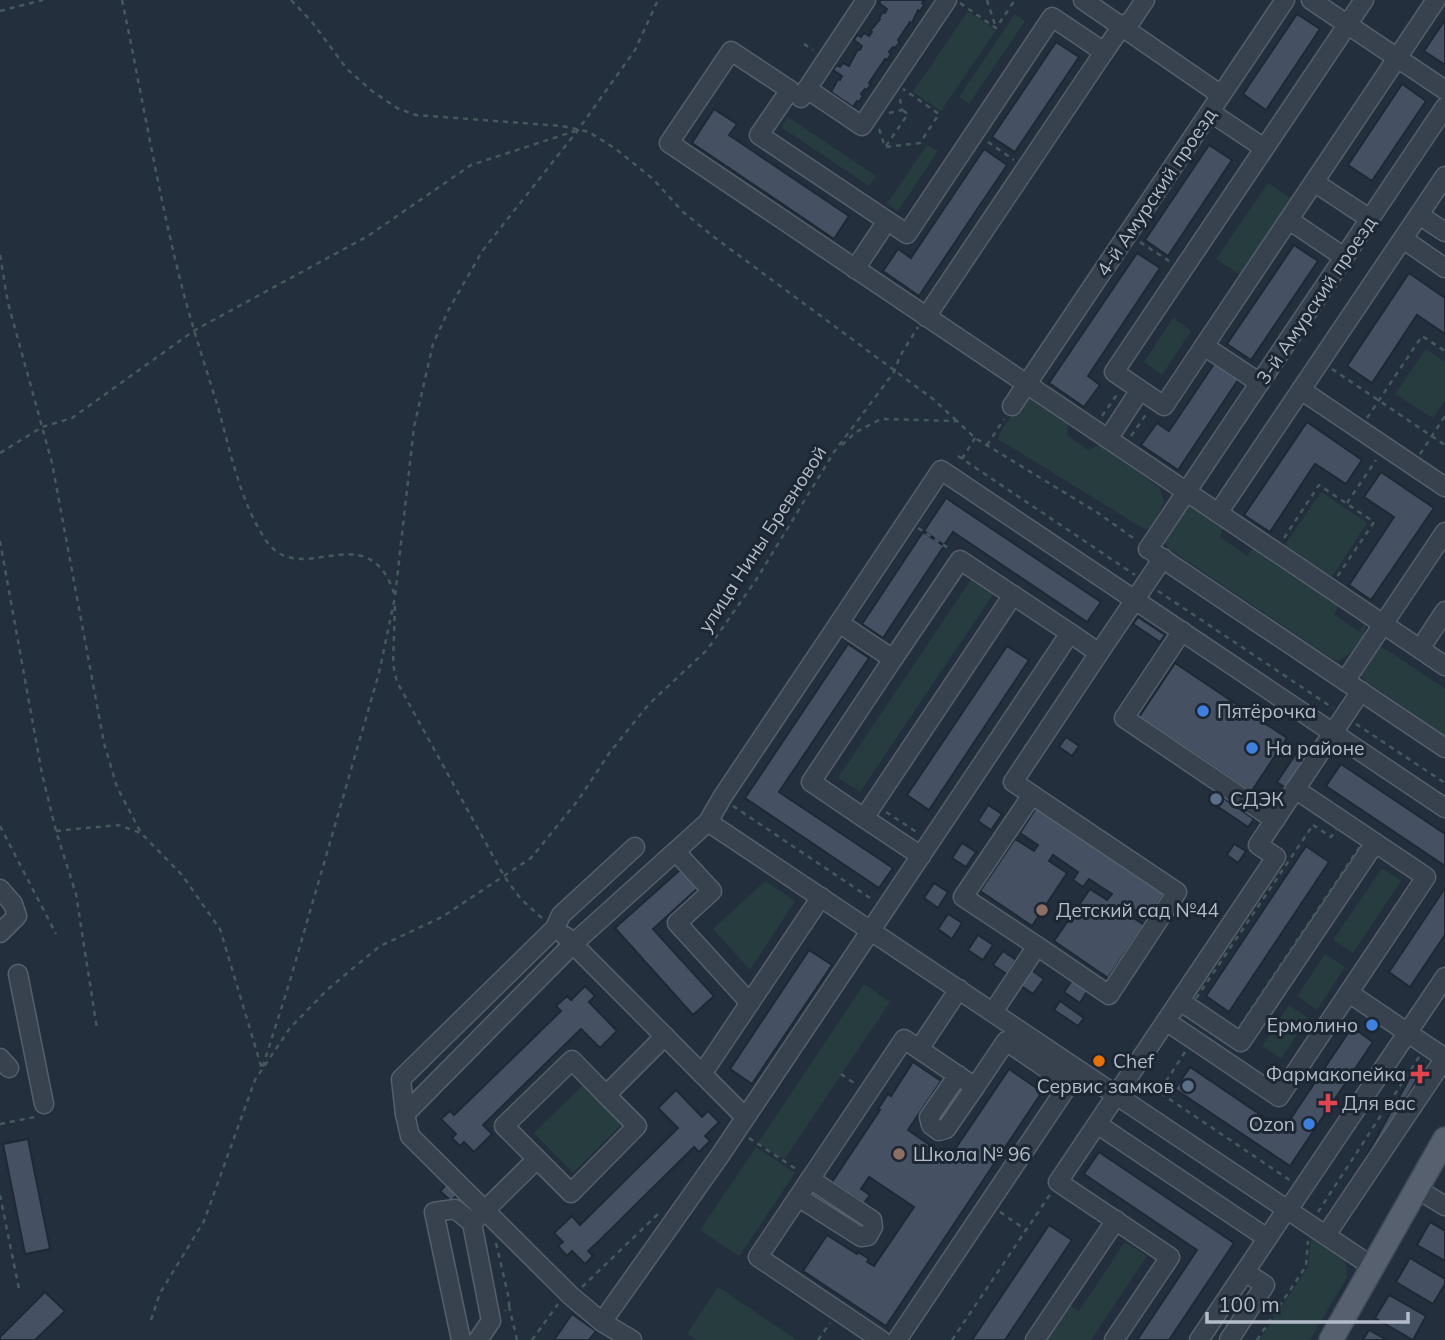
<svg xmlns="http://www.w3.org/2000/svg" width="1445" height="1340" viewBox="0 0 1445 1340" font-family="Mulish,sans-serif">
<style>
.green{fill:#263c3f}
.building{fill:#455162;stroke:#1f2835;stroke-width:2}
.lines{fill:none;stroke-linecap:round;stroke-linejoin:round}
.minor-casing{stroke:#565f6c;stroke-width:21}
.major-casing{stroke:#414a57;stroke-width:26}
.path{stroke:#44595c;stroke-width:2.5;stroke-dasharray:5 5;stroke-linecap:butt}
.minor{stroke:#38414e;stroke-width:18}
.major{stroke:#56606e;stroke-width:23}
.shop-dot{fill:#3f7fe0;stroke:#1d2633;stroke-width:2.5}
.service-dot{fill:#5c6f8a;stroke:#1d2633;stroke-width:2.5}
.education-dot{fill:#8d6e63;stroke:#1d2633;stroke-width:2.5}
.food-dot{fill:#e8710a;stroke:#1d2633;stroke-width:2.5}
.health-dot{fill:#e0444e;stroke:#1d2633;stroke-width:2.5}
.labels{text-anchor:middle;stroke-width:6;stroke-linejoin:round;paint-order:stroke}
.street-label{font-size:19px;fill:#b4bcc9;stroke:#1d2633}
.poi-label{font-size:19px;fill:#b4bcc9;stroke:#1d2633;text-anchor:start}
</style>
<rect width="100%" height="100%" fill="#242f3e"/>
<g class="green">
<path d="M968,11L996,30L941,111L913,92Z"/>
<path d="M1015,14L1025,21L969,104L959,97Z"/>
<path d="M788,117L876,176L869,186L781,127Z"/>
<path d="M927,145L938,151L898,211L887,204Z"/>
<path d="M1268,183L1293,200L1241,276L1216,259Z"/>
<path d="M1173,318L1191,331L1162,375L1144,362Z"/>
<path d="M1426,349L1445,362V400L1433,418L1395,394Z"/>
<path d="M1026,396L1068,424L1067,435L1088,450L1099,445L1160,488L1164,503L1150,528L1144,529L998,439C1000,431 1019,403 1026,396Z"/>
<path d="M1321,492L1367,523L1331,578L1284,546Z"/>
<path d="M1187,502L1197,508L1198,512L1203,515L1208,513L1224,525L1220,537L1247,556L1254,546L1335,600L1338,606L1334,614L1358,631L1366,623C1367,636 1350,658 1337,661L1331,658L1169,549L1164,542V536Z"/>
<path d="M972,578L994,593L860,792L838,778Z"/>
<path d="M1376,645L1386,649L1445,689V736L1363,679L1360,671Z"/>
<path d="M1382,868L1401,881L1353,953L1333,940Z"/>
<path d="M765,881L795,901L750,970L713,929Z"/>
<path d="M1325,954L1345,967L1317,1010L1297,996Z"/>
<path d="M864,984L890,1002L784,1160L758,1143Z"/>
<path d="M1289,1005L1308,1018L1281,1059L1262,1046Z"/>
<path d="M590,1078L628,1118L573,1173L534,1133Z"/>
<path d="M756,1147L795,1173L739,1256L700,1230Z"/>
<path d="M1312,1232L1343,1257L1346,1264L1347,1277L1310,1340H1259L1308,1267Z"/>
<path d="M1125,1242L1147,1256L1091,1340H1041L1066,1303L1079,1311Z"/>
<path d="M718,1287L797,1340H696L687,1334Z"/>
</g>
<g class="building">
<path d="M881,0H925L922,3L924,5L920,11L918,10L912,23L910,22L898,40L900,42L895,48L893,47L889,52L891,54L887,60L885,59L869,83L871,84L867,90L865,89L861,94L863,96L859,102L857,101L853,107L831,92L838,79L840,80L842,76L833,70L837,65L840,67L843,63L849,66L858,49L860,50L862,46L854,40L857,35L861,37L864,33L869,36L872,32L870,31L880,19L879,18L883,12L885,13L887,9L879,3Z"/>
<path d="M1297,14L1320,29L1266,110L1243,94Z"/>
<path d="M1445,20V65L1424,51Z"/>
<path d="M1056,42L1079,57L1015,152L992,137Z"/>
<path d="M1402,84L1426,101L1372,181L1348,165Z"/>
<path d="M714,109L737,124L729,135L849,216L834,239L692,143Z"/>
<path d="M1209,145L1232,160L1168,256L1145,240Z"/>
<path d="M984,149L1007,165L919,296L883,271L898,249L911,258Z"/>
<path d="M1294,245L1318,261L1251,360L1227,344Z"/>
<path d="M1137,253L1160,268L1088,376L1100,385L1084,407L1049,383Z"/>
<path d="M1409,273L1445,298V334L1417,315L1372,383L1347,366Z"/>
<path d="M1216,361L1240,377L1178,470L1141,445L1157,423L1169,431Z"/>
<path d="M1307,422L1362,460L1346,484L1315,464L1270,532L1244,515Z"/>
<path d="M1381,472L1434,508L1371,600L1349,585L1394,517L1364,497Z"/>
<path d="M946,498L1101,602L1087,622L953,532L944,545L924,531Z"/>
<path d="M923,532L944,546L883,638L862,624Z"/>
<path d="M1138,617L1165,635L1160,642L1133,624Z"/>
<path d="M848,644L869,658L779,792L893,868L879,888L745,798Z"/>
<path d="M1007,646L1029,660L929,810L907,795Z"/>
<path d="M1175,663L1287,738L1251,792L1139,717Z"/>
<path d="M1066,737L1079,746L1072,756L1059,747Z"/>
<path d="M1301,746L1314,755L1290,791L1277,782Z"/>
<path d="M1341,764L1445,834V866L1326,786Z"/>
<path d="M1213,791L1254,819L1248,827L1208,800Z"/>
<path d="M988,805L1002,814L991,830L978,821Z"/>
<path d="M1036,808L1164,894L1148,919L1127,905L1123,911L1144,925L1108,978L1054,941L1090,889L1107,900L1112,894L1089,879L1083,887L1073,880L1078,872L1053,855L1049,861L1067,873L1032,926L980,891L1015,839L1034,851L1038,845L1020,833Z"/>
<path d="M962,843L976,852L966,867L952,858Z"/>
<path d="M1234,844L1246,851L1238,863L1227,855Z"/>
<path d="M1306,846L1329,862L1229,1012L1206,996Z"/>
<path d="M681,869L698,888L653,929L714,996L693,1015L615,928Z"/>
<path d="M934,883L948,892L938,908L924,898Z"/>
<path d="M1445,888V935L1410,987L1389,972Z"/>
<path d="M948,914L962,923L952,939L938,929Z"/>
<path d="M978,935L993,945L983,960L968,950Z"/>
<path d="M809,950L832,965L752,1084L730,1069Z"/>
<path d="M1003,951L1016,960L1007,974L993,965Z"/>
<path d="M1030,969L1044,979L1033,994L1020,985Z"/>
<path d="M1073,979L1088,990L1080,1003L1064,992Z"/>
<path d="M585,986L595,996L589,1002L617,1031L600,1048L581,1029L483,1125L492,1134L474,1152L464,1142L460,1146L452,1138L456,1134L441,1119L450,1111L454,1115L561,1011L556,1006L567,996L571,1000Z"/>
<path d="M1060,1001L1084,1018L1078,1026L1054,1010Z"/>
<path d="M1352,1027L1373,1042L1290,1166L1175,1089L1190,1067L1283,1130Z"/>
<path d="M913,1062L941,1081L908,1130L949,1158L1009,1069L1042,1092L886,1326L803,1271L827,1235L857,1254L858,1252L869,1259L867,1262L874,1266L914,1207L869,1177L861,1189L870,1195L864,1203L832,1182L880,1110L878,1109L888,1094L891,1096Z"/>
<path d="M1418,1063L1424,1066L1358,1185L1352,1182Z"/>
<path d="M676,1090L702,1117L708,1111L719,1122L705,1136L710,1141L699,1152L694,1147L600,1240L588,1251L593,1256L585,1264L572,1251L567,1256L558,1246L563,1242L554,1233L572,1216L580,1225L678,1128L658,1108Z"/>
<path d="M28,1139L50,1249L25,1254L3,1144Z"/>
<path d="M1099,1152L1234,1243L1169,1340H1137L1197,1250L1084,1174Z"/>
<path d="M449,1182L460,1192L451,1201L440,1191Z"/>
<path d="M1430,1222L1445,1231V1261L1417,1245Z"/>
<path d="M1049,1225L1072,1240L1021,1316L1005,1340H972Z"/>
<path d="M1410,1258L1445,1279V1284L1433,1304L1396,1282Z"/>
<path d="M45,1292L65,1311L35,1340H0V1337Z"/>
<path d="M1389,1295L1426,1316L1413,1340L1375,1318Z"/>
<path d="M572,1314L596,1331L589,1340H554Z"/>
<path d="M1369,1330L1387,1340H1363Z"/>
</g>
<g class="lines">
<defs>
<g id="minor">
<path d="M1083,0L1221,95"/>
<path d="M1311,0L1445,90"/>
<path d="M1104,52L1122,26L1131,21L1145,0"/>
<path d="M807,89L862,126L947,0"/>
<path d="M801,98L866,0"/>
<path d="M1210,112L1264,148"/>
<path d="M1314,182L1370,219"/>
<path d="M1419,215L1445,232"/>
<path d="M1289,220L1344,257"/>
<path d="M1403,239L1445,268"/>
<path d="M855,269L887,221"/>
<path d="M926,317L1104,52L1052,17L907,234L759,135L790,90L731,51L669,143L1420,649L1445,611"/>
<path d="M1204,346L1436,0"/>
<path d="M1260,383L1204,346L1164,406L1114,372L1364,0"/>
<path d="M1301,390L1445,487"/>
<path d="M1012,406L1285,0"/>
<path d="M1108,439L1140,390"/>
<path d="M1218,513L1445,176"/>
<path d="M1148,549L1445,107"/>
<path d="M1154,553L1445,748"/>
<path d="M1182,631L1124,718L1275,820"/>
<path d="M1070,633L960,560L893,659L839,623L941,470L1445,808"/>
<path d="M1420,649L1445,666"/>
<path d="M1345,681L1445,532"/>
<path d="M1032,795L963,897L1037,946"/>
<path d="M864,818L811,782L893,659"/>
<path d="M708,822L1373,1267"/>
<path d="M676,852L712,891L677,923L750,1003"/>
<path d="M921,856L864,818L1013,595"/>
<path d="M0,889L13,904L17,916L0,933"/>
<path d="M565,936L745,1117"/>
<path d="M18,974L44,1104"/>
<path d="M1180,1001L1241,1042L1375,843"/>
<path d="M993,1012L1037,946L1109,995L1177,892L1013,782L1099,653"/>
<path d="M1166,1021L1279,1097L1426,877L1295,789"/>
<path d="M919,1049L959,989"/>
<path d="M0,1058L9,1068"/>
<path d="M702,1074L821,897"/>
<path d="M958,1075L929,1117L931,1125L939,1131L946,1129L975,1087"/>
<path d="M405,1114L401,1079L555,928L561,915L635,847"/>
<path d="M1097,1124L1267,1238"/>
<path d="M537,1159L504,1126L572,1060L606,1095"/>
<path d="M1417,1189L1445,1206"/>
<path d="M798,1197L861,1237L868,1236L873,1227L872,1220L810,1179"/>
<path d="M1288,1210L1445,977"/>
<path d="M1326,1235L1445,1058L1349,993"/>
<path d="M602,1322L721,1154L1070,633L1099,653L1163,558"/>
<path d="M461,1340L434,1212L455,1209L472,1223"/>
<path d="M478,1340L491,1321L472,1223L537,1159L571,1193L637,1126L606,1095L665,1036"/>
<path d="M632,1340L602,1322L571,1296L410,1136L405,1114L574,943L708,822L723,796L839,623"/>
<path d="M881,1340L758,1257L904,1039L975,1087L1006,1041L1069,1084L897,1340"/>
<path d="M1035,1340L1116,1220"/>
<path d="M1114,1340L1170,1257L1058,1182L1276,857L1258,845L1361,691"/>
<path d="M1199,1340L1287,1209"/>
<path d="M1229,1340L1265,1285L1245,1272"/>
</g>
<path id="major" d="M1331,1340L1445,1139"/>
</defs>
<use href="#minor" class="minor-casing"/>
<use href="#major" class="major-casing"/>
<g class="path">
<path d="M122,0C142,95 158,193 182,287C192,326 205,365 217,404C230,449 239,499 265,539C300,593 368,510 395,596"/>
<path d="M291,0L312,22L347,69L372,91L397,108L416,115L562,126L589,132L616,149L654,180L683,212L714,237L933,399L957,421"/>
<path d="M987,0L996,28"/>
<path d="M960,3L996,28L1015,0"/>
<path d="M0,11L43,0"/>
<path d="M804,44L813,50"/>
<path d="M889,113L902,110L900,99"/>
<path d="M879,129L885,147L920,143L939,114L903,89"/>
<path d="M988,142L1014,160"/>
<path d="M886,146L908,114L902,110"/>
<path d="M1140,242L1169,261"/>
<path d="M0,255L8,303L52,463L104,743L117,787L141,833"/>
<path d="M1332,369L1445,445"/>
<path d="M1102,416L1118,393"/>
<path d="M1367,418L1422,336L1445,351"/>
<path d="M1131,436L1147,413"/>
<path d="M842,445L856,432L881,419L957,421L975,438L1098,513L1136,540"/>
<path d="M987,445L1004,419"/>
<path d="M0,453L42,427L72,418L195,330L368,236L471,165L575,131"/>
<path d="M1420,454L1445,416"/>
<path d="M958,456L1135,575"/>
<path d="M962,459L975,438"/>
<path d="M1347,503L1376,460"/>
<path d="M918,528L951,550"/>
<path d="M1284,538L1319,485L1374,522L1337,577"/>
<path d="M0,541L42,774L56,831L76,894L97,1029"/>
<path d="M1158,591L1333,708"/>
<path d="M395,606L393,664L397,682L504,876L520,898L544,920"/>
<path d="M1356,724L1445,783"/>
<path d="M733,806L873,900"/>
<path d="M886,812L918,833"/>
<path d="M1313,825L1331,837L1339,826L1363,842L1236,1032L1193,1003Z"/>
<path d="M0,826L56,934"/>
<path d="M56,831L118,825L141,833L182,875L220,929L262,1069L289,984L379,673L395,597L414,427L433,344L449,309L483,250L578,130L635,50L658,0"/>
<path d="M1185,1052L1159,1092L1291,1181"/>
<path d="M841,1074L857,1085"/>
<path d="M0,1124L35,1117"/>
<path d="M749,1138L799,1171"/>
<path d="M0,1195L19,1289"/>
<path d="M1000,1212L1026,1230"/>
<path d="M1318,1212L1419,1057"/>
<path d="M496,1243L509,1299V1306L505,1311"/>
<path d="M582,1287L658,1214"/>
<path d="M509,1306L517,1340"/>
<path d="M151,1320L160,1293L204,1221L255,1080L290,1028L328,989L380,946L442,917L531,858L579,799L610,752L649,704L707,650L756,580L834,452L894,372L900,356L918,327"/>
<path d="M532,1340L558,1304"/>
<path d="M818,1340L830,1323"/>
<path d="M952,1340L1051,1193"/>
<path d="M1257,1340L1306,1266L1308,1241"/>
</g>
<use href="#minor" class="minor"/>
<use href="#major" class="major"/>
</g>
<g class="shop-dot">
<circle cx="1203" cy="711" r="7"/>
<circle cx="1252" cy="748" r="7"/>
<circle cx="1372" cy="1025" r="7"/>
<circle cx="1309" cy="1124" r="7"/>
</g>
<g class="service-dot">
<circle cx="1216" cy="799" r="7"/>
<circle cx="1188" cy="1086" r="7"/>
</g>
<g class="education-dot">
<circle cx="1042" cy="910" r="7"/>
<circle cx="899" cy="1154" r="7"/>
</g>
<circle class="food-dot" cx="1099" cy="1061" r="7"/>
<g class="health-dot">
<path d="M1416.5 1063.5h7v7h7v7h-7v7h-7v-7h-7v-7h7z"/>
<path d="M1324.5 1092.5h7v7h7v7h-7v7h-7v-7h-7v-7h7z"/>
</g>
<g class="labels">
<g class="street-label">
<text transform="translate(1156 192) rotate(-56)" y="7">4-й Амурский проезд</text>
<text transform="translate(1316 300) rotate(-56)" y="7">3-й Амурский проезд</text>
<text transform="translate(762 539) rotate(-57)" y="7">улица Нины Бревновой</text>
</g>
<g class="poi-label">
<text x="1217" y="718">Пятёрочка</text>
<text x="1266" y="755">На районе</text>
<text x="1230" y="806">СДЭК</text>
<text x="1056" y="917">Детский сад №44</text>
<text x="1358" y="1032" text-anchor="end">Ермолино</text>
<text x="1113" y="1068">Chef</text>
<text x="1406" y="1081" text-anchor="end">Фармакопейка</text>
<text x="1174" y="1093" text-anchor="end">Сервис замков</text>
<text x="1342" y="1110">Для вас</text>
<text x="1295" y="1131" text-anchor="end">Ozon</text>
<text x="913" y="1161">Школа № 96</text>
</g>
</g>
<path d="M1207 1312v10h201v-10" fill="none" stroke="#b4bcc9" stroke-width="3.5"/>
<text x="1218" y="1312" font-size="21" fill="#b4bcc9" stroke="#1d2633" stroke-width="5" paint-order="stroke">100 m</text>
</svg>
